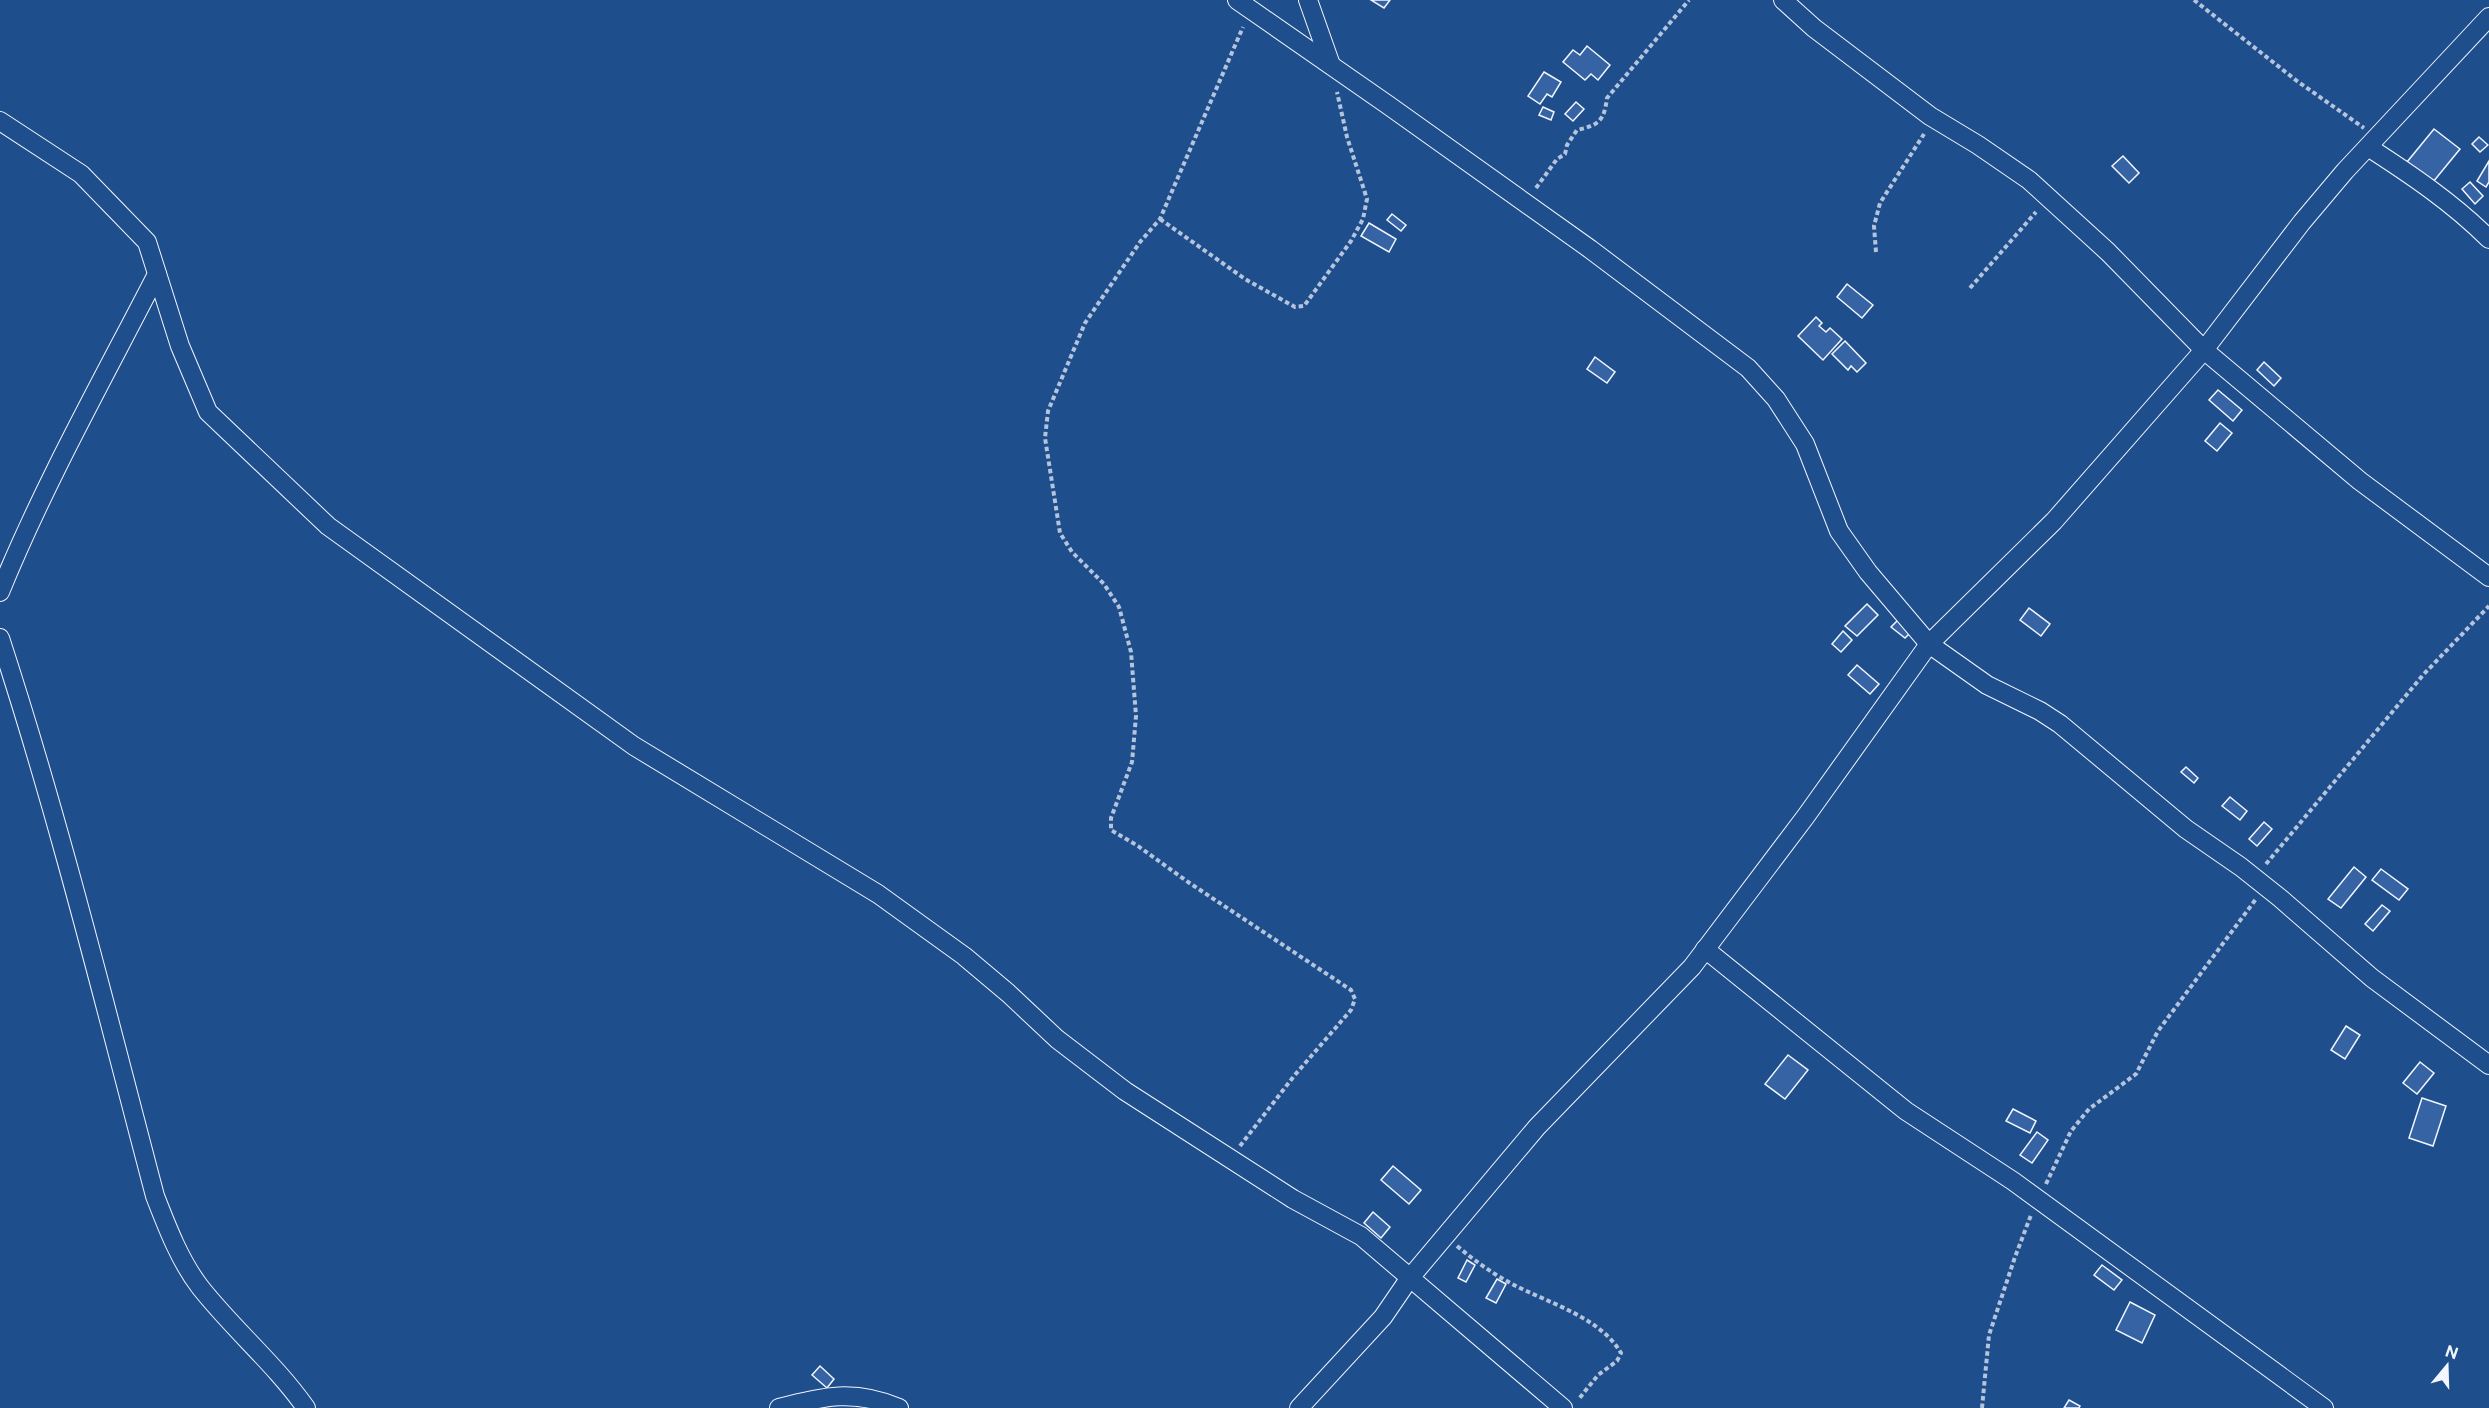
<svg xmlns="http://www.w3.org/2000/svg" width="2489" height="1408" viewBox="0 0 2489 1408" font-family="'Public Sans',sans-serif">
<style>
.building{fill:#3563a3;stroke:#f2f6ff;stroke-width:1.5}
.lines{fill:none;stroke-linecap:round;stroke-linejoin:round}
.street-casing{stroke:#f2f6ff;stroke-width:20}
.path{stroke:#b3c4dc;stroke-width:4;stroke-dasharray:4.5 3;stroke-linecap:butt}
.street{stroke:#1f4e8c;stroke-width:18}
</style>
<rect width="100%" height="100%" fill="#1f4e8c"/>
<g class="building">
<path d="M1371,0H1390L1384,8Z"/>
<path d="M1587,46L1610,65L1598,80L1591,74L1585,80L1563,62L1573,50L1580,55Z"/>
<path d="M1544,72L1561,82L1552,97L1547,94L1540,104L1528,96Z"/>
<path d="M1576,102L1584,109L1573,121L1565,114Z"/>
<path d="M1543,107L1554,112L1551,120L1539,115Z"/>
<path d="M2434,129L2460,149L2433,182L2407,162Z"/>
<path d="M2479,137L2488,145L2480,152L2472,144Z"/>
<path d="M2123,156L2139,173L2129,183L2112,166Z"/>
<path d="M2489,161V182L2486,187L2477,181Z"/>
<path d="M2470,182L2483,196L2475,204L2462,189Z"/>
<path d="M1392,214L1406,225L1401,231L1387,220Z"/>
<path d="M1369,223L1396,239L1389,252L1361,236Z"/>
<path d="M1847,284L1873,305L1862,318L1837,297Z"/>
<path d="M1816,317L1822,323L1819,326L1826,332L1830,328L1842,339L1823,360L1798,336Z"/>
<path d="M1845,341L1866,363L1857,372L1851,366L1848,370L1832,354Z"/>
<path d="M1595,357L1615,372L1607,383L1587,369Z"/>
<path d="M2264,362L2281,378L2274,386L2257,370Z"/>
<path d="M2218,390L2242,410L2233,421L2209,400Z"/>
<path d="M2220,423L2232,433L2217,451L2205,441Z"/>
<path d="M1867,604L1878,615L1857,636L1845,626Z"/>
<path d="M2029,608L2050,624L2041,636L2020,620Z"/>
<path d="M1898,620L1911,632L1905,638L1891,627Z"/>
<path d="M1843,631L1852,640L1841,652L1832,644Z"/>
<path d="M1857,665L1879,684L1870,694L1848,675Z"/>
<path d="M2186,767L2198,778L2194,783L2181,772Z"/>
<path d="M2230,797L2247,811L2240,820L2222,806Z"/>
<path d="M2264,822L2272,829L2257,846L2249,839Z"/>
<path d="M2354,867L2366,877L2341,908L2328,899Z"/>
<path d="M2381,869L2408,889L2399,900L2372,880Z"/>
<path d="M2382,905L2390,911L2373,931L2365,924Z"/>
<path d="M2346,1026L2360,1035L2345,1059L2331,1050Z"/>
<path d="M1788,1055L1808,1070L1785,1099L1765,1084Z"/>
<path d="M2420,1062L2434,1073L2417,1094L2403,1083Z"/>
<path d="M2422,1098L2446,1106L2433,1146L2409,1138Z"/>
<path d="M2013,1109L2036,1121L2030,1133L2006,1121Z"/>
<path d="M2037,1132L2048,1140L2032,1163L2020,1155Z"/>
<path d="M1393,1166L1421,1190L1409,1204L1381,1180Z"/>
<path d="M1373,1212L1390,1227L1381,1238L1364,1223Z"/>
<path d="M1467,1260L1475,1265L1466,1282L1458,1278Z"/>
<path d="M2102,1265L2122,1280L2114,1290L2094,1275Z"/>
<path d="M1497,1279L1506,1284L1496,1303L1486,1298Z"/>
<path d="M2130,1302L2155,1315L2142,1343L2116,1330Z"/>
<path d="M820,1366L834,1379L827,1388L812,1375Z"/>
<path d="M2069,1400L2080,1406L2079,1408H2064Z"/>
</g>
<g class="lines">
<defs>
<g id="street">
<path d="M1237,0L1388,105L1590,249L1748,368L1776,399L1805,444L1839,531L1868,572L1929,644L1987,685L2040,711L2060,724L2186,829L2241,867L2280,898L2372,978L2489,1065"/>
<path d="M1308,0L1331,65"/>
<path d="M1783,0L1814,28L1930,116L1978,145L2029,180L2108,252L2204,350L2360,481L2489,577"/>
<path d="M0,121L81,174L147,242L180,346L208,412L328,526L634,746L878,894L964,956L1008,993L1057,1039L1125,1091L1293,1199L1361,1236L1563,1408"/>
<path d="M2368,147C2410,174 2453,203 2489,239"/>
<path d="M0,592C45,482 103,379 157,274"/>
<path d="M0,638C60,822 106,1010 155,1196C167,1227 180,1261 200,1287C233,1329 275,1364 306,1408"/>
<path d="M1705,949L1906,1111L2013,1181L2324,1408"/>
<path d="M779,1408C823,1396 855,1389 899,1408"/>
<path d="M1299,1408L1383,1317L1409,1279L1537,1127L1692,967L1806,816L1929,644L2054,521L2204,350L2302,222L2345,171L2489,17"/>
</g>
</defs>
<use href="#street" class="street-casing"/>
<g class="path">
<path d="M2194,0L2297,81L2364,128"/>
<path d="M1536,188L1557,159L1565,154L1567,145L1577,130C1599,125 1604,121 1607,98L1689,0"/>
<path d="M1160,219L1245,279L1295,307L1304,306L1351,241L1363,219L1367,199L1347,137L1337,92"/>
<path d="M1876,252L1874,226L1880,203L1924,134"/>
<path d="M1970,288L2036,212"/>
<path d="M2266,864L2423,675L2489,606"/>
<path d="M1240,1146L1294,1076L1351,1010L1355,999L1351,990L1188,882L1138,846L1111,830V818L1132,762L1136,716L1131,652L1119,607L1104,584L1072,552L1060,533L1045,438L1048,411L1085,323L1140,242L1160,219L1243,27"/>
<path d="M2046,1184L2071,1131L2089,1109L2136,1074L2158,1031L2256,899"/>
<path d="M1457,1246C1475,1261 1493,1274 1514,1285C1549,1303 1601,1318 1621,1353L1617,1361L1598,1375L1578,1400"/>
<path d="M1982,1408L1989,1335L2015,1257L2031,1215"/>
</g>
<use href="#street" class="street"/>
</g>
<g transform="translate(2447 1366) rotate(19)" stroke="#1f4e8c" stroke-width="4.5" paint-order="stroke">
<path d="M0-4.5L10 22L0 15L-10 22Z" fill="#f2f6ff"/>
<text y="-9" font-size="16" font-weight="bold" text-anchor="middle" fill="#f2f6ff">N</text>
</g>
</svg>
